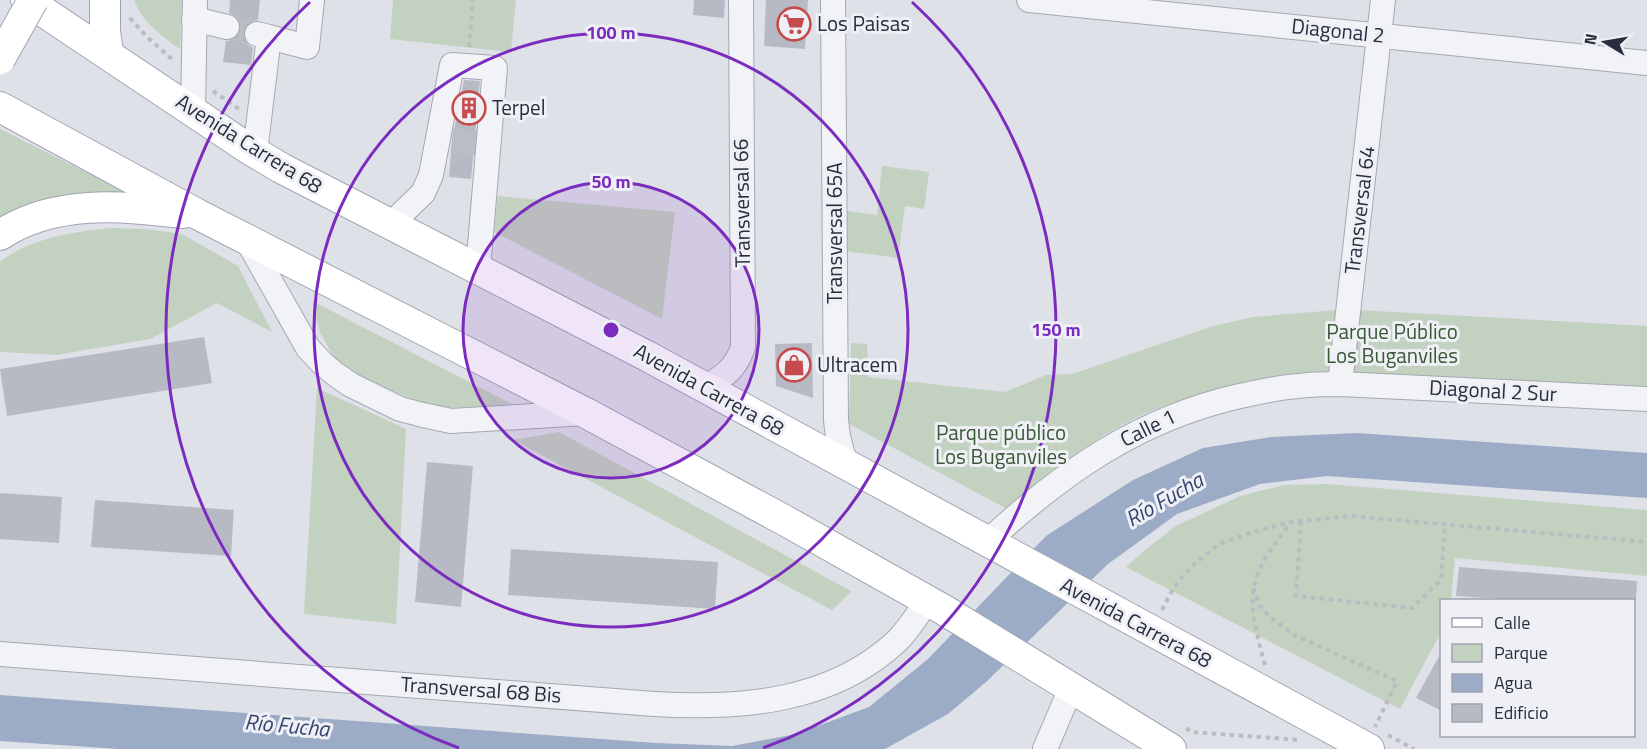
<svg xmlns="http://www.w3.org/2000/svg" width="1647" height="749" viewBox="0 0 1647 749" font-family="'Titillium Web',sans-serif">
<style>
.green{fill:#c3d1c1}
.water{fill:#9cabc6}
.building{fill:#b7bac4}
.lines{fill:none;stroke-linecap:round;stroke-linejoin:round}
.minor-tunnel{stroke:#bbbdc6;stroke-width:24;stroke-dasharray:24 12;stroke-linecap:butt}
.minor-casing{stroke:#a5a8b2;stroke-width:26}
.major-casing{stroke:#9fa4b3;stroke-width:32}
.path{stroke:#babcc2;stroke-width:4;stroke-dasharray:4.5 4.5;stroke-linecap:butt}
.minor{stroke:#f2f3f6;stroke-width:24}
.major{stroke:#fff;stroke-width:30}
.major-bridge-casing{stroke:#9fa4b3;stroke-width:32;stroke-linecap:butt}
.major-bridge{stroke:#fff;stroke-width:30}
.ring{fill:none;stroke:#7b2cbf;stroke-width:3}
.labels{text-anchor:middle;stroke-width:6;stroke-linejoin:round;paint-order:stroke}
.poi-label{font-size:21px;fill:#292e3e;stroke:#eff0f5;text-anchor:start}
.street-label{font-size:21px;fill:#292e3e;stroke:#eff0f5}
.park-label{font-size:21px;fill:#395937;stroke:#eff0f5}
.water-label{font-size:22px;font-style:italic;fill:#36476f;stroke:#eff0f5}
.centre{fill:#7b2cbf;stroke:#eff0f5;stroke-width:3}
.ring-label{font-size:18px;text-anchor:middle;font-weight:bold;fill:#7b2cbf;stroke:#eff0f5;stroke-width:6;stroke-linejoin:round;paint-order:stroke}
</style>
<rect width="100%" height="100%" fill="#dfe1e8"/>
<g class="green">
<path d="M134,0H182L180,49C161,36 142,22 134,0Z"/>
<path d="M393,0H516L511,52L390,39Z"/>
<path d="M0,129L136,197L0,225Z"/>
<path d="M882,166L929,172L924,209L905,206L898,258L831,249L833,209L877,215Z"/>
<path d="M498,196L675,212L662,319L494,232Z"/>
<path d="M110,228L146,229L182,234L238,266L272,332L217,303L150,339L56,355L0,352V262C30,238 73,232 110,228Z"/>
<path d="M312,301L512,404L473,408L434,407L409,398L360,376L335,360L320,332Z"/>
<path d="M1337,310L1332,374C1276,383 1218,388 1164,406C1104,427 1055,470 1007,509L849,424L851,343L867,344L868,377L1005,392L1046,375L1072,374L1213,326L1253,317Z"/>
<path d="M1357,310L1647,326V390L1349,374Z"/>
<path d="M317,388L406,429L396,624L304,614Z"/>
<path d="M559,432L851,591H852L832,610L513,440Z"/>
<path d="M1328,484L1647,510V576L1455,558L1451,600H1442L1441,632L1400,709L1126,567L1146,549L1176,526L1240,496L1284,485Z"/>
</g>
<path class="water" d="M1357,433L1647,453V498L1327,476L1260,484L1177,514L1108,564L986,682L948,714L885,749H119L0,741V695L656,743L732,746L796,734L869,707L928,659L1046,536L1133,480L1203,448L1271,437Z"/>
<g class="building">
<path d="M230,0H260L258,20L253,21L247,24L243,31V37L247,44L253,48L251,65L223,62L226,41L232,40L237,37L241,30L240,22L237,17L229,13Z"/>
<path d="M694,0H725L724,18L693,15Z"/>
<path d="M766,0H808L805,49L764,46Z"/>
<path d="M464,80L480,81L471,179L449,177L452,140Z"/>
<path d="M204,337L212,383L7,416L0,369Z"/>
<path d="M812,343L813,398L776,386L775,344Z"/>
<path d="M427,462L473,466L461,607L415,602Z"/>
<path d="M0,493L62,497L59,543L0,539Z"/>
<path d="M95,500L234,510L231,556L91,547Z"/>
<path d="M511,549L718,562L715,609L508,595Z"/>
<path d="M1459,567L1637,581L1636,600H1515L1456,596Z"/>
<path d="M1442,651V711L1416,698Z"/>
</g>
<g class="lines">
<g class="minor-tunnel">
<path d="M227,27L257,34"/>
<path d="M452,141L480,143"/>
</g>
<defs>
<g id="minor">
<path d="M833,0L836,420L838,437L846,466"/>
<path d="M1029,0L1647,63"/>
<path d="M194,19L227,27"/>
<path d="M269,37L307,47L312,0"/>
<path d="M193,111L195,0"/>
<path d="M255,152L269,37L257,34"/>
<path d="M391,224L423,193L431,175L452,65L495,68L478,269"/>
<path d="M247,240L308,348L321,362L335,374L351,385L400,409L423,415L451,421L586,413"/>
<path d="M1340,384L1383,0"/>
<path d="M705,388C725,375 735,370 743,347L741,0"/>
<path d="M987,542C1063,472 1138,419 1240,396C1259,392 1279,387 1299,386C1312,384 1326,384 1340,384L1647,399"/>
<path d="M0,654L654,704C739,709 831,703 897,641C909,629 918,614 928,600"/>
<path d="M1045,749L1071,688"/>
</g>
<g id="major">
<path d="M26,0L249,149L281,168L647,356L1369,749"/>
<path d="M105,0V31L108,54"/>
<path d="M0,107L199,215L586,413L784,520L944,610L1171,749"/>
<path d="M0,235C55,199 121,206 183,213"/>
</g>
</defs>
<use href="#minor" class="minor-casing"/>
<use href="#major" class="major-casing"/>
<g class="path">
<path d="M130,18L147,37L174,61"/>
<path d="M469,47L473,0"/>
<path d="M213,91L239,109"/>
<path d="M1301,521L1296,596L1412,608L1441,580L1445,523"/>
<path d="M1253,588L1260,606L1269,616L1294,635L1397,681L1375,727"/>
<path d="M1162,610L1174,587L1191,567L1219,544L1253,532L1291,522L1350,516L1647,542"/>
<path d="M1265,665C1259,644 1249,608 1254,587C1259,562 1276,542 1291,523"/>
<path d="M1186,728L1192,732L1300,740"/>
<path d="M1388,735L1414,749"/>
</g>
<use href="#minor" class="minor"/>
<use href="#major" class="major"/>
<defs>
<path id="major-bridge" d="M0,59L33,0"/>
</defs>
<use href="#major-bridge" class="major-bridge-casing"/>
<use href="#major-bridge" class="major-bridge"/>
</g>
<circle cx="611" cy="330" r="148" fill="#7b2cbf" fill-opacity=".12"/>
<g class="ring">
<circle cx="611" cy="330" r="148"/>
<circle cx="611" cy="330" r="297"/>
<path d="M459 748A445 445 0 0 1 310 2M912 2A445 445 0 0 1 763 748"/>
</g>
<defs>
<symbol id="supermarket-ring" viewBox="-11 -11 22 22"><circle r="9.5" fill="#eff0f5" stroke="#c64b4c" stroke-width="1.5"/><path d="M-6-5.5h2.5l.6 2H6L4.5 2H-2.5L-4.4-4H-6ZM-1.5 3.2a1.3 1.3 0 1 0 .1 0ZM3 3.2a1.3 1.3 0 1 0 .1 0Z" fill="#c64b4c"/></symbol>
<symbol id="building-ring" viewBox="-11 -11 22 22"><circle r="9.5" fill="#eff0f5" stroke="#c64b4c" stroke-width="1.5"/><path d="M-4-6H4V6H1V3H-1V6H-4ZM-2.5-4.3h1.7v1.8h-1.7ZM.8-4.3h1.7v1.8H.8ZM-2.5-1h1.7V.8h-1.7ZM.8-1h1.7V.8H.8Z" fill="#c64b4c"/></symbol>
<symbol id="shop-ring" viewBox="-11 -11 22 22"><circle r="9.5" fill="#eff0f5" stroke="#c64b4c" stroke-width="1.5"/><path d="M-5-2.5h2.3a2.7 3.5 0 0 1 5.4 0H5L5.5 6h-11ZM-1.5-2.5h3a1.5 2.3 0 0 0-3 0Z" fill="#c64b4c"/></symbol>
</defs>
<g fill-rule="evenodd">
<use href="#supermarket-ring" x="775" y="5" width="38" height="38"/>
<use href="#building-ring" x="450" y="89" width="38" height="38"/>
<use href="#shop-ring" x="775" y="346" width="38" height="38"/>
</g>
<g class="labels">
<g class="poi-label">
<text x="817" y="31">Los Paisas</text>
<text x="492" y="115">Terpel</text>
<text x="817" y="372">Ultracem</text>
</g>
<g class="street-label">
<text transform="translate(1338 31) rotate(6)" y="7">Diagonal 2</text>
<text transform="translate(249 144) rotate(32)" y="7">Avenida Carrera 68</text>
<text transform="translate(742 203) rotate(-91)" y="7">Transversal 66</text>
<text transform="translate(1360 210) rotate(-83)" y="7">Transversal 64</text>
<text transform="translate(835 233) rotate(-90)" y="7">Transversal 65A</text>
<text transform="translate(709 390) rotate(29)" y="7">Avenida Carrera 68</text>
<text transform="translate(1493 391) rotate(3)" y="7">Diagonal 2 Sur</text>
<text transform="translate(1148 428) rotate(-26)" y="7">Calle 1</text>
<text transform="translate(1136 623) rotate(28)" y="7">Avenida Carrera 68</text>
<text transform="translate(481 690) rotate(4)" y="7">Transversal 68 Bis</text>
</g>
<g class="park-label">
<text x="1392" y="339">Parque Público<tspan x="1392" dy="24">Los Buganviles</tspan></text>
<text x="1001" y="440">Parque público<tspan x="1001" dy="24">Los Buganviles</tspan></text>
</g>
<g class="water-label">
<text transform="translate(1164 499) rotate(-30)" y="8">Río Fucha</text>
<text transform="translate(287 725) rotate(5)" y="8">Río Fucha</text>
</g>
</g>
<circle cx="611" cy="330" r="9" class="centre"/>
<g class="ring-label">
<text x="611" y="39">100 m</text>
<text x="611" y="188">50 m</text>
<text x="1056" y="336">150 m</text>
</g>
<rect x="1440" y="599" width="195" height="138" fill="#eff0f5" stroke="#a0a2ac" stroke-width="1.5"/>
<rect x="1452" y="618" width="30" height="9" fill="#ffffff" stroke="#a0a2ac" stroke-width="1.5"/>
<text x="1494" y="629" font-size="18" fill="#292e3e">Calle</text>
<rect x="1452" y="644" width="30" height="18" fill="#c3d1c1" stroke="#a0a2ac" stroke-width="1.5"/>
<text x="1494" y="659" font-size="18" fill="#292e3e">Parque</text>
<rect x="1452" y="674" width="30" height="18" fill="#9cabc6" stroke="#a0a2ac" stroke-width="1.5"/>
<text x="1494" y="689" font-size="18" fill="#292e3e">Agua</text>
<rect x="1452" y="704" width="30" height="18" fill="#b7bac4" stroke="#a0a2ac" stroke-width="1.5"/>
<text x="1494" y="719" font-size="18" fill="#292e3e">Edificio</text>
<g transform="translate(1605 42) rotate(281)" stroke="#eff0f5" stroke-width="4.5" paint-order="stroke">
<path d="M0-4.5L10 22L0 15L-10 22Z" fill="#292e3e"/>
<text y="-9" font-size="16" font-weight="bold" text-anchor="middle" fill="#292e3e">N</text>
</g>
</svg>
